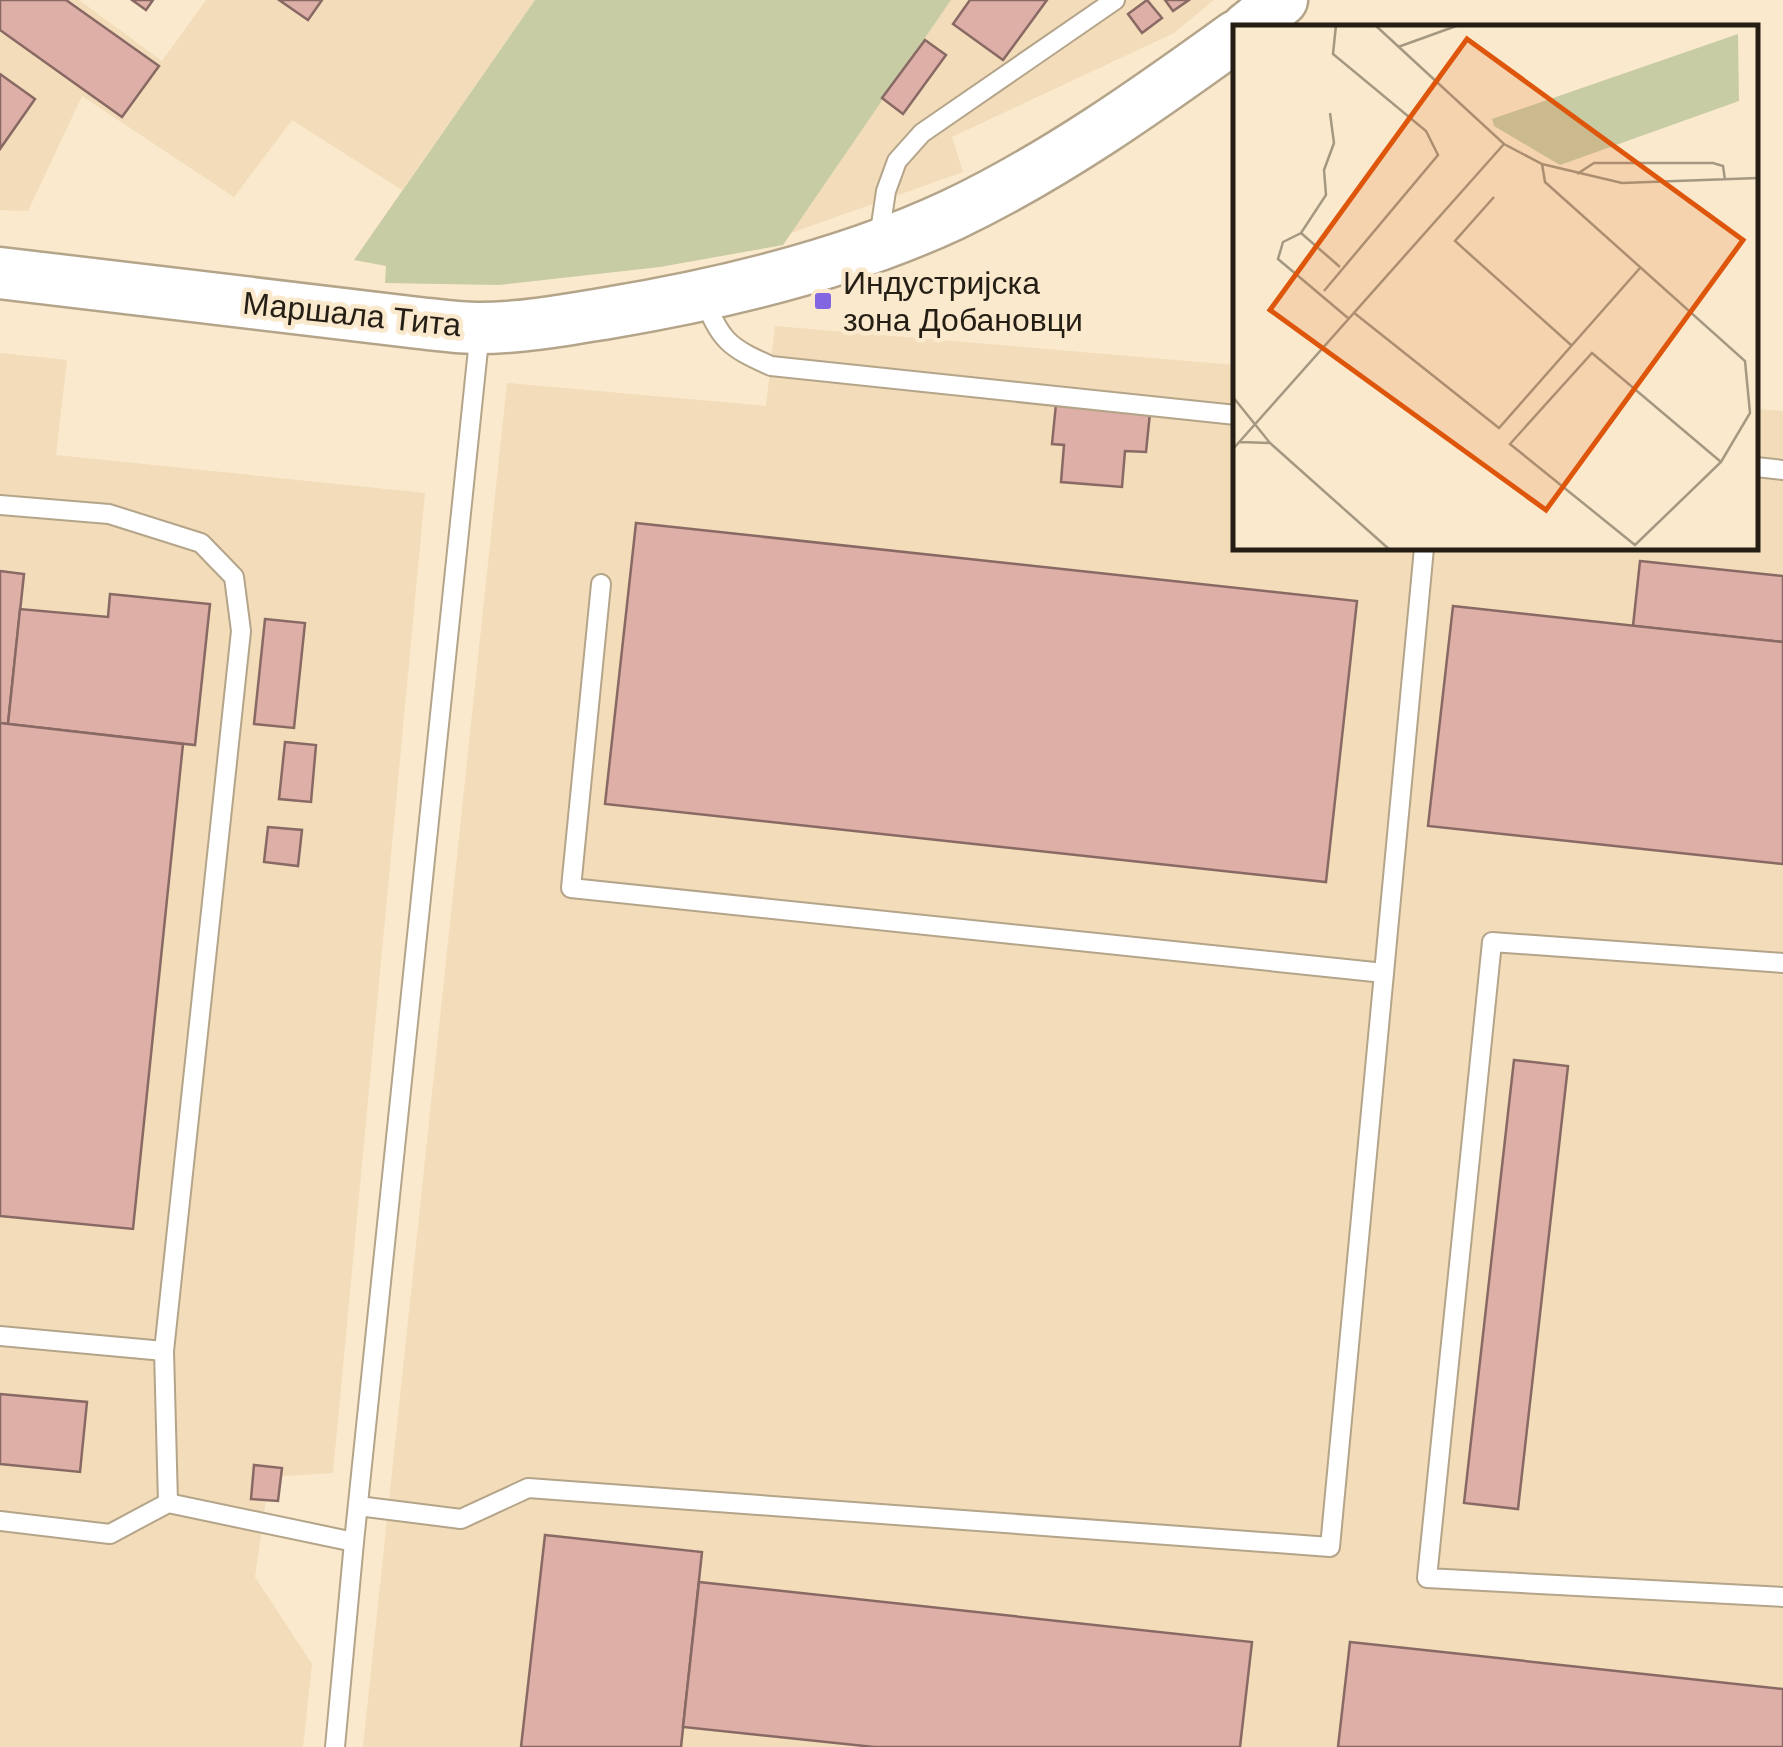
<svg xmlns="http://www.w3.org/2000/svg" width="1783" height="1747" viewBox="0 0 1783 1747" font-family="'DM Sans',sans-serif">
<style>
.built{fill:#f2dcb9}
.green{fill:#c8cca5}
.building{fill:#ddafa7;stroke:#896964;stroke-width:2.5}
.lines{fill:none;stroke-linecap:round;stroke-linejoin:round}
.service-casing{stroke:#b4a489;stroke-width:22}
.secondary-casing{stroke:#b4a489;stroke-width:55}
.service{stroke:#fff;stroke-width:18}
.secondary{stroke:#fff;stroke-width:50}
.poi-dot{fill:#8265e0;stroke:#fae9cc;stroke-width:4}
.labels{text-anchor:middle;stroke-width:9;stroke-linejoin:round;paint-order:stroke}
.poi-label{font-size:32px;fill:#241e14;stroke:#fae9cc;text-anchor:start}
.street-label{font-size:32px;fill:#241e14;stroke:#fae9cc}
.inset-road{fill:none;stroke:#a49882;stroke-width:2.5}
.view{fill:#de560c;fill-opacity:0.15;stroke:#de560c;stroke-width:5}
.inset-edge{fill:none;stroke:#241e14;stroke-width:5}
</style>
<rect width="100%" height="100%" fill="#fae9cc"/>
<g class="built">
<path d="M0,0H79L162,61L206,0H535L402,190L292,120L234,197L82,96L28,211L0,210Z"/>
<path d="M951,0H1214L1174,33L952,137L963,172L791,233Z"/>
<path d="M775,326L1235,365L1236,548H1756V409L1783,411V1747H363L507,383L766,406Z"/>
<path d="M0,353L67,360L56,455L425,493L333,1473L269,1477L255,1577L312,1664L303,1747H0Z"/>
</g>
<path class="green" d="M535,0H951L783,245L660,267L499,285L385,283L386,266L354,260Z"/>
<g class="building">
<path d="M0,0H66L159,66L122,117L0,30Z"/>
<path d="M132,0H153L146,10Z"/>
<path d="M279,0H322L308,20Z"/>
<path d="M970,0H1047L1003,60L953,24Z"/>
<path d="M1147,0L1162,18L1142,33L1128,14Z"/>
<path d="M1165,0H1189L1173,11Z"/>
<path d="M925,40L946,55L903,114L882,98Z"/>
<path d="M0,74L35,99L0,149Z"/>
<path d="M1056,404L1150,413L1146,452L1125,451L1122,487L1061,482L1064,445L1052,444Z"/>
<path d="M636,523L1357,601L1326,882L605,804Z"/>
<path d="M1640,561L1783,576V642L1633,626Z"/>
<path d="M0,571L24,574L8,724L0,723Z"/>
<path d="M110,594L210,604L195,745L8,724L20,609L108,617Z"/>
<path d="M1453,606L1783,642V864L1428,826Z"/>
<path d="M265,619L305,623L294,728L254,724Z"/>
<path d="M0,723L183,744L133,1229L0,1216Z"/>
<path d="M285,742L316,745L311,802L279,799Z"/>
<path d="M268,827L302,830L298,866L264,862Z"/>
<path d="M1514,1060L1568,1066L1518,1509L1464,1503Z"/>
<path d="M0,1394L87,1402L80,1472L0,1464Z"/>
<path d="M254,1465L282,1468L278,1501L251,1499Z"/>
<path d="M545,1535L702,1552L681,1747H521Z"/>
<path d="M699,1582L1252,1642L1240,1747H874L683,1727Z"/>
<path d="M1350,1642L1783,1689V1747H1338Z"/>
</g>
<g class="lines">
<defs>
<g id="service">
<path d="M879,238L886,191L897,161L922,133L1115,0"/>
<path d="M703,296C720,340 728,347 771,366L1236,415"/>
<path d="M1756,467L1783,470"/>
<path d="M0,505L109,514L201,543L234,577L241,631L164,1351L168,1503"/>
<path d="M601,584L571,888L1384,973"/>
<path d="M1783,963L1492,942L1427,1578L1783,1597"/>
<path d="M0,1336L164,1351"/>
<path d="M358,1506L461,1519L528,1488L1330,1547L1424,548"/>
<path d="M0,1521L110,1534L168,1503L354,1542"/>
<path d="M335,1747L354,1542L480,330"/>
</g>
<g id="secondary">
<path d="M1247,28L1282,0"/>
<path d="M0,273L419,323C439,325 459,328 479,328C522,328 566,320 608,313C722,294 847,264 952,215C1053,167 1146,101 1236,36"/>
</g>
</defs>
<use href="#service" class="service-casing"/>
<use href="#secondary" class="secondary-casing"/>
<use href="#service" class="service"/>
<use href="#secondary" class="secondary"/>
</g>
<rect class="poi-dot" x="813" y="291" width="20" height="20" rx="5"/>
<g class="labels">
<g class="poi-label">
<text x="843" y="294">Индустријска<tspan x="843" dy="37">зона Добановци</tspan></text>
</g>
<g class="street-label">
<text transform="translate(352 314) rotate(6)" y="11">Маршала Тита</text>
</g>
</g>
<g transform="translate(1233 25)">
<rect width="525" height="525" fill="#fae9cc"/>
<path d="M505,9L506,76L327,140L261,101L259,94Z" fill="#c8cca5"/>
<path class="inset-road" d="M142,0L271,119L309,139L389,158L525,153M165,22L226,0M97,88L101,118L91,145L93,170L68,208L50,217L45,234L115,293M309,139L312,157L512,336L517,388L488,437L402,520L277,419L359,328L488,437M344,149L361,138H480L490,141L492,155M261,172L222,216L338,320M68,208L107,242M91,266L205,130L193,106L100,29L103,0M120,287L266,403L407,243M0,372L37,418L157,525M6,417L37,418M0,424L271,119"/>
<path class="view" d="M234,14L510,215L313,485L37,285Z"/>
<rect width="525" height="525" class="inset-edge"/>
</g>
</svg>
